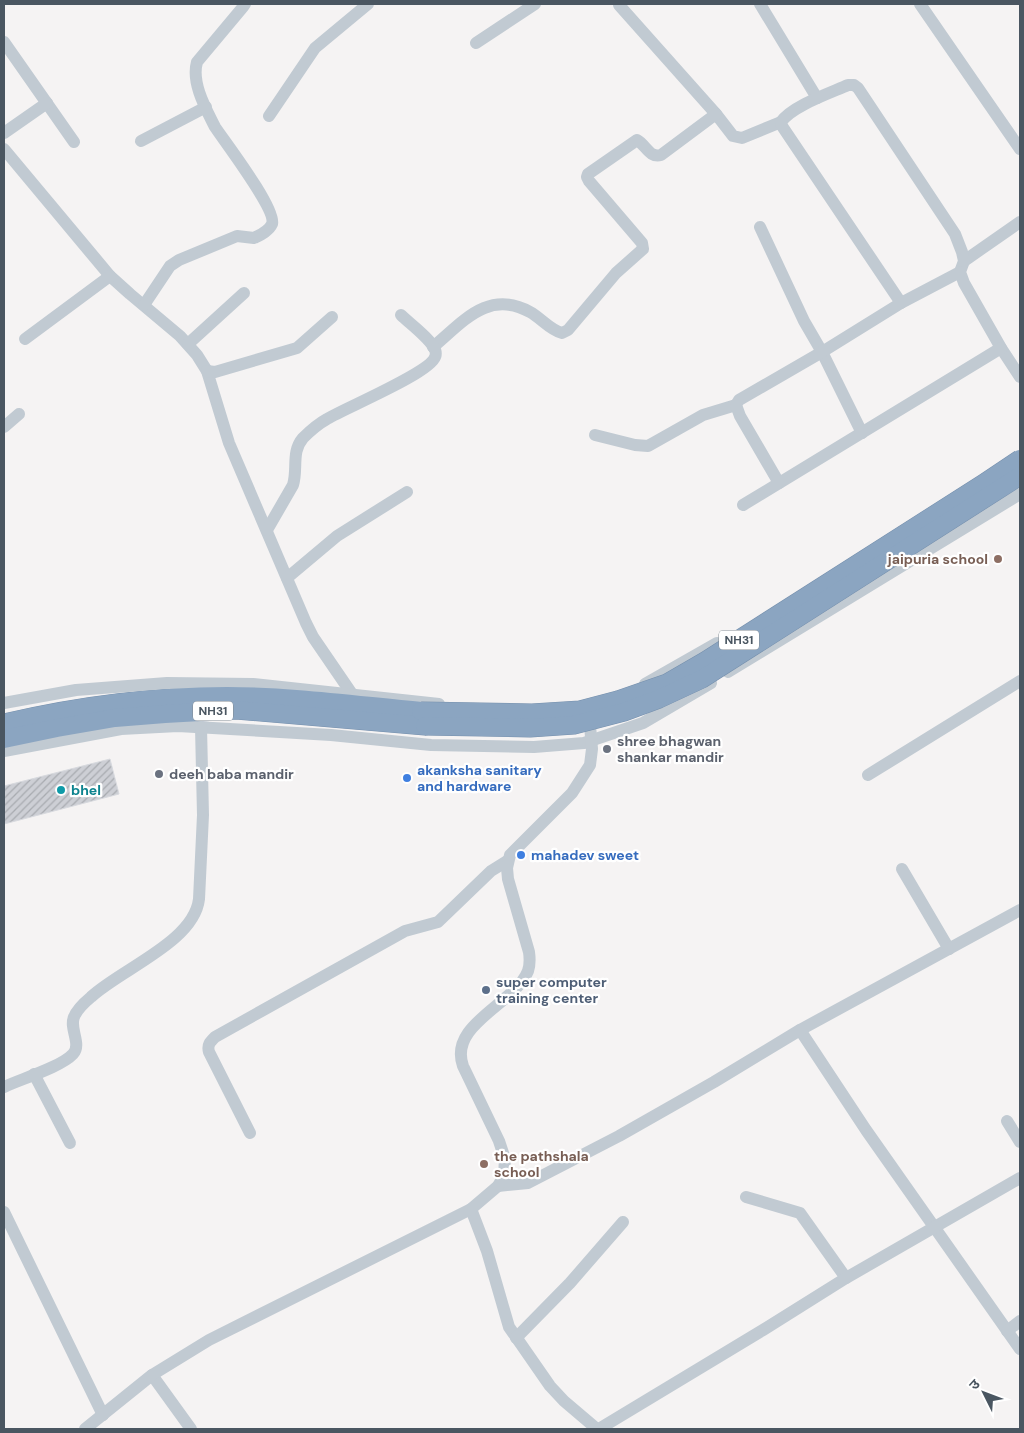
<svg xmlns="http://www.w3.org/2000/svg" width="1024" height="1433" viewBox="0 0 1024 1433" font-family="'DM Sans','Noto Sans Devanagari',sans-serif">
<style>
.building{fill:url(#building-hatch);stroke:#d7d9de}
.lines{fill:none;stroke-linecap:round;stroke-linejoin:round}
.highway-casing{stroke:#7690ad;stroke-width:19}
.minor{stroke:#c1cad2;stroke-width:12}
.highway{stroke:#8ba5c1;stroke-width:18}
.highway-bridge-casing{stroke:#7690ad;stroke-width:19;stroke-linecap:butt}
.highway-bridge{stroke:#8ba5c1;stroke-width:18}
.education-dot{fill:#8d6e63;stroke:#fff;stroke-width:2}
.worship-dot{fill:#6b7280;stroke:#fff;stroke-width:2}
.shop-dot{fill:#3f7fe0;stroke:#fff;stroke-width:2}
.culture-dot{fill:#0f9aa8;stroke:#fff;stroke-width:2}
.service-dot{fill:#5c6f8a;stroke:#fff;stroke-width:2}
.labels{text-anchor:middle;stroke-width:4.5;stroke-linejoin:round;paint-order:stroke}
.shield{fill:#fff;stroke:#808990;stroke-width:1}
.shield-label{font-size:12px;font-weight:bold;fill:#4a5661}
.education-label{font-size:14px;font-weight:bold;fill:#785e54;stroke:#fff;text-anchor:end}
.worship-label{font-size:14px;font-weight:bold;fill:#5b616d;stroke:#fff;text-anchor:start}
.shop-label{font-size:14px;font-weight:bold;fill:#366cbe;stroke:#fff;text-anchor:start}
.culture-label{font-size:14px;font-weight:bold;fill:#0d838f;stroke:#fff;text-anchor:start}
.service-label{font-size:14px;font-weight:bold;fill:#4e5e75;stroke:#fff;text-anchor:start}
</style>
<defs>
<pattern id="building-hatch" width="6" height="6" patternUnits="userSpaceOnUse" patternTransform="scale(1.25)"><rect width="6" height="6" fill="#cdcfd5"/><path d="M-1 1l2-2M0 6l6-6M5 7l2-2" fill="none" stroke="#a8abb0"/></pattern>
</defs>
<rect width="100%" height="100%" fill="#f5f3f3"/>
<path class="building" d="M110,759L119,794L4,824V786Z"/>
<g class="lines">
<defs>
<g id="highway">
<path d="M4,723C77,706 151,696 227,696C292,696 356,705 421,711"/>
<path d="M4,739L57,728L115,718L165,714L236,710L425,726"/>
</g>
</defs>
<use href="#highway" class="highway-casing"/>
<g class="minor">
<path d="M760,4L817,98"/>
<path d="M920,4L1020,149"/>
<path d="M619,5L716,114L733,136L742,138L781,122"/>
<path d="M4,42L74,142"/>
<path d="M476,43L535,4"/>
<path d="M269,116L315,48L368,4"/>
<path d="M4,133L47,103"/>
<path d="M141,141L206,107"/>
<path d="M4,149L110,276L130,294L180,336L197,355L207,371L229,443L306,623L313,637L352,694"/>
<path d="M760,227L804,321L822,352L862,433"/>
<path d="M964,261L1020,222"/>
<path d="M901,303L782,126L781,122C792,106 830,93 848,85H854L858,88L955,234L962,252L964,261L960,272L964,283L1001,348L1020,377"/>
<path d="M144,305L170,266L179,260L237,236L254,238C260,235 269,231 272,224C277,210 225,142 215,127C206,109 191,83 197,62L243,7L245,4"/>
<path d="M25,339L110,276"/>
<path d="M188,344L244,293"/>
<path d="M433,347C463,322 488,289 530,312C541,318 550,330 562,333L568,330L616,273L643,249L642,243L589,181L587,177L588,174L637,140C646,145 649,158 661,155L716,114"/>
<path d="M207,371L215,372L297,348L332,317"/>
<path d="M4,427L19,414"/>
<path d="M595,435L635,445L648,446L703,415L736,405"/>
<path d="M779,483L740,416L736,405L739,400L822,352L901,303L960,272"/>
<path d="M743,505L1001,348"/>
<path d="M267,530L293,485C298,469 291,452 303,438C310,431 318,424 327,419C345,408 430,373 435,357C436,356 436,351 435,350C431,339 409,323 401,315"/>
<path d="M287,578L337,536L407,492"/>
<path d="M728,672L1020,494"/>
<path d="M645,684L717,643"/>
<path d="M4,703L76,690L167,683L253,684L439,704"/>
<path d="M4,751L121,729L178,726L331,735L431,745L534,747L584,743L643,723L711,683"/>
<path d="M868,775L1020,681"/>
<path d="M902,869L949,949"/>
<path d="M800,1030L866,1130L1020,1349"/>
<path d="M34,1074L70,1143"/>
<path d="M4,1087C21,1079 61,1067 73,1054C82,1044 69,1029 74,1017C77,1009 85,1002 91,997C121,969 194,942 199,899L203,815L201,727"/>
<path d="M1007,1121L1020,1142"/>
<path d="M250,1133L209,1052C207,1045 210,1042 215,1037L405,931L438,922L491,871L507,861"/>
<path d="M498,1186L528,1183L619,1136L714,1082L800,1030L1020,910"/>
<path d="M746,1197L800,1213L846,1278"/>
<path d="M471,1209L487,1251L509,1327L550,1386L564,1401L597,1429"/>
<path d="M4,1212L103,1415"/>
<path d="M1007,1331L1020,1321"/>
<path d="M516,1338L570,1283L623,1222"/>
<path d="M152,1375L191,1429"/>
<path d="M85,1429L152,1375L209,1340L471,1209L498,1186L504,1175L505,1159L499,1141L463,1066C448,1024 515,1004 528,971C530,965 530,959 529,952L508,879L507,868L510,855L572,793L590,765L592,749L589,713"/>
<path d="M599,1429L763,1330L846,1278L1020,1178"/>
</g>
<use href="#highway" class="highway"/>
<defs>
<g id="highway-bridge">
<path d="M421,711L532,713L580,710L618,700L667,683L705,661L984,483L1020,459"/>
<path d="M425,726L530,728L574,725L624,712L659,699L702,679L1020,476"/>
</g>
</defs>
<use href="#highway-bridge" class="highway-bridge-casing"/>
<use href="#highway-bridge" class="highway-bridge"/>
</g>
<g class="education-dot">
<circle cx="998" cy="559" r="5"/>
<circle cx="484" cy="1164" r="5"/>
</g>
<g class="worship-dot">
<circle cx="607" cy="749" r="5"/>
<circle cx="159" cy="774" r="5"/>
</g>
<g class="shop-dot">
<circle cx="407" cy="778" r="5"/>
<circle cx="521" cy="855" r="5"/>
</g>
<circle class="culture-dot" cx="61" cy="790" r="5"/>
<circle class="service-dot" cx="486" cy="990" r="5"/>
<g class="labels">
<g class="shield">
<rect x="719" y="630.5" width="40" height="19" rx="4"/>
<rect x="193" y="701.5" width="40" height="19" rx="4"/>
</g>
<g class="shield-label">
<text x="739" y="644">NH31</text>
<text x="213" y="715">NH31</text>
</g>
<g class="education-label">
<text x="988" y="564">jaipuria school</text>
<text x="494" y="1161" text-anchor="start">the pathshala<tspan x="494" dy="16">school</tspan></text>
</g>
<g class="worship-label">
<text x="617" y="746">shree bhagwan<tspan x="617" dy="16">shankar mandir</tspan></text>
<text x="169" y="779">deeh baba mandir</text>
</g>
<g class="shop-label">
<text x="417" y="775">akanksha sanitary<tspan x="417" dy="16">and hardware</tspan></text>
<text x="531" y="860">mahadev sweet</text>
</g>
<g class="culture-label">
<text x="71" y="795">bhel</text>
</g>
<g class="service-label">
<text x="496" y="987">super computer<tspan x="496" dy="16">training center</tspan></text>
</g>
</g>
<rect width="1024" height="1433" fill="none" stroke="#4a5661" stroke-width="10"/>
<g transform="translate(984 1393) rotate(312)" stroke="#ffffff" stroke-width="4" paint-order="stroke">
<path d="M0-4L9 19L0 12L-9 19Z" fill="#4a5661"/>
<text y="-8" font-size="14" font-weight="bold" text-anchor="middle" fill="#4a5661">उ</text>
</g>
</svg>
